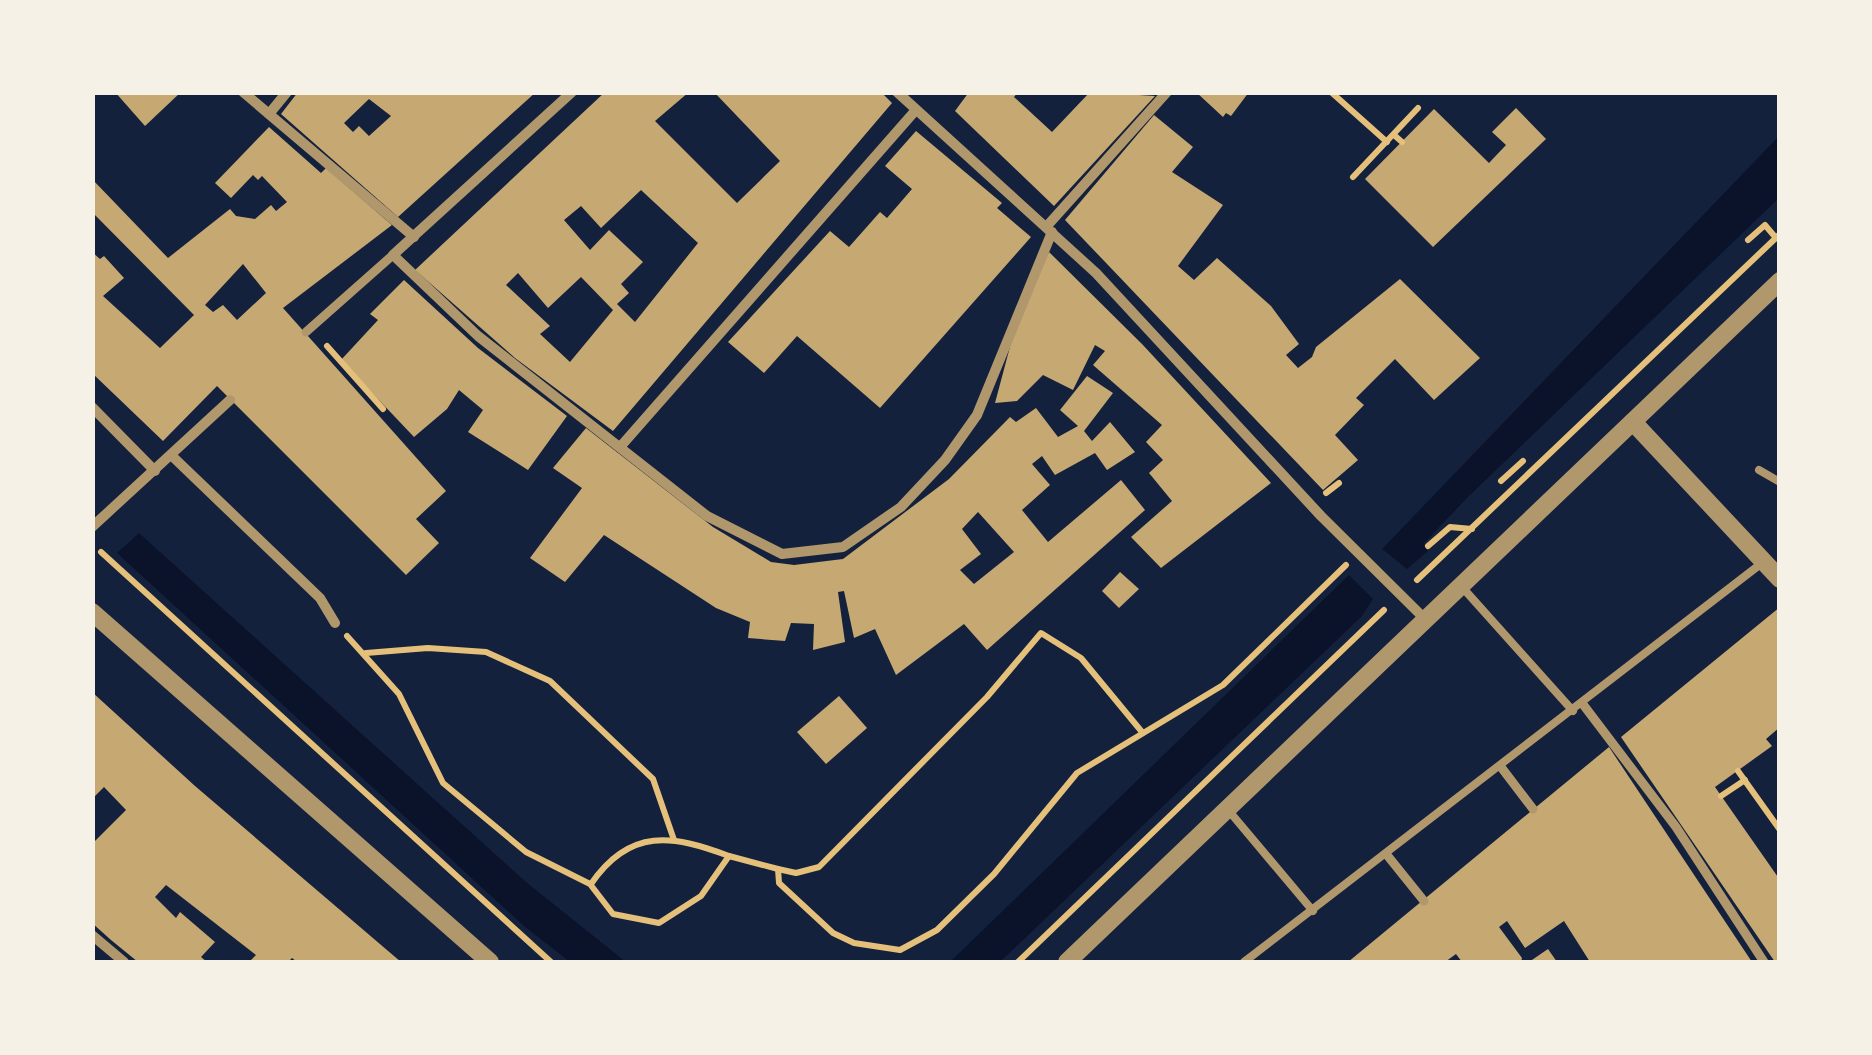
<svg xmlns="http://www.w3.org/2000/svg" width="1872" height="1055" viewBox="0 0 1872 1055" font-family="Overpass,sans-serif">
<style>
.water{fill:#0b132b}
.building{fill:#c6a872;fill-rule:evenodd}
.lines{fill:none;stroke-linecap:round;stroke-linejoin:round}
.path{stroke:#e5c07b;stroke-width:6}
.service{stroke:#b1986c;stroke-width:8}
.pedestrian{stroke:#b1986c;stroke-width:9}
.minor{stroke:#b1986c;stroke-width:10}
.tertiary{stroke:#b1986c;stroke-width:18}
</style>
<rect width="100%" height="100%" fill="#14213d"/>
<g class="water">
<path d="M1779,136V198L1468,497L1424,543L1428,551L1407,569L1382,549Z"/>
<path d="M139,533L526,882L626,962H570L524,926L117,553Z"/>
<path d="M1349,575L1373,599L1362,616L1000,962H950Z"/>
</g>
<g class="building">
<path d="M115,92H181L145,126Z"/>
<path d="M298,92H536L398,217L281,114ZM369,99L391,116L369,136L359,126L353,132L344,123Z"/>
<path d="M605,92H689L655,121L737,203L780,161L714,92H881L892,103L613,431L515,358L415,270ZM641,190L698,243L635,322L617,304L629,293L621,284L643,262L609,230L590,250L564,220L581,206L601,228ZM518,273L548,308L581,277L613,310L570,362L540,334L550,326L506,285Z"/>
<path d="M969,92H1018L1014,97L1052,132L1090,92L1155,96L1054,206L955,111Z"/>
<path d="M1196,92H1249L1231,116L1226,113L1223,117Z"/>
<path d="M1516,108L1546,139L1433,247L1365,179L1434,109L1489,163L1506,145L1492,132Z"/>
<path d="M1154,115L1193,147L1172,172L1223,205L1178,266L1194,280L1217,258L1271,306L1299,344L1286,355L1298,368L1312,357L1316,347L1400,279L1480,358L1434,400L1395,359L1356,398L1364,405L1335,435L1358,460L1323,490L1065,220Z"/>
<path d="M269,127L321,173L326,168L392,225L283,308L446,491L416,519L439,543L406,575L217,386L163,441L92,373V252L100,259L104,256L124,278L103,296L160,348L194,315L92,212V179L168,258L230,209L236,216L255,219L271,205L276,211L287,202L262,176L258,180L253,175L231,198L215,183ZM243,264L266,293L237,320L223,305L213,312L205,305Z"/>
<path d="M916,131L1002,203L997,208L1031,237L880,408L797,336L764,373L728,342L830,231L849,247L880,212L887,218L912,189L885,166Z"/>
<path d="M1049,252L1142,344L1271,483L1161,568L1131,537L1172,501L1149,473L1163,460L1146,442L1162,425L1093,365L1105,351L1095,345L1073,390L1043,375L1017,401L995,403L1015,328Z"/>
<path d="M404,280L478,348L567,416L528,470L468,432L483,410L459,390L447,409L414,437L341,360L378,320L370,314Z"/>
<path d="M1087,376L1113,393L1084,431L1092,441L1110,422L1135,452L1107,470L1095,453L1055,475L1042,456L1032,464L1050,485L1022,510L1048,542L1121,480L1145,510L987,650L964,624L896,675L875,629L854,638L844,591L838,592L845,642L813,650L814,624L791,623L785,641L748,638L750,622L716,608L604,535L565,582L530,558L582,488L553,468L586,428L713,527L771,562L794,565L843,559L949,479L1010,417L1016,422L1036,408L1058,437L1078,426L1060,410ZM978,512L1014,552L974,584L960,570L981,554L962,529Z"/>
<path d="M1120,572L1139,589L1119,608L1102,591Z"/>
<path d="M1780,607V727L1766,739L1772,746L1715,787L1780,880V962H1775L1621,737Z"/>
<path d="M92,692L195,786L401,962H297L292,958L288,962H249L256,955L166,885L155,897L176,918L180,912L215,942L201,957L207,962H138L111,940L92,923V844L126,810L104,787L92,799Z"/>
<path d="M839,696L867,728L826,764L797,732Z"/>
<path d="M1609,747L1752,962H1590L1564,921L1525,948L1507,921L1499,927L1522,958L1521,962H1462L1456,954L1445,962H1348Z"/>
<path d="M1548,949L1557,962H1529Z"/>
</g>
<g class="lines">
<g class="path">
<path d="M1331,92L1387,142"/>
<path d="M1394,135L1402,142"/>
<path d="M1353,177L1418,108"/>
<path d="M1748,240L1765,225L1776,238"/>
<path d="M327,346L383,409"/>
<path d="M1501,481L1523,461"/>
<path d="M1326,493L1339,483"/>
<path d="M1428,546L1450,527L1472,529"/>
<path d="M101,552L551,962"/>
<path d="M1417,580L1780,234"/>
<path d="M347,636L399,694L443,783L526,852L590,884L613,914L659,923L701,896L729,856L778,869L779,883L833,933L854,943L900,950L937,930L994,874L1077,773L1223,685L1346,565"/>
<path d="M366,653L428,648L486,652L550,681L653,779L674,840"/>
<path d="M1738,771L1780,830"/>
<path d="M1721,796L1745,780"/>
<path d="M778,869L796,873L819,867L987,697L1041,633L1081,658L1142,732"/>
<path d="M591,884C630,827 673,835 729,856"/>
<path d="M1018,962L1384,610"/>
</g>
<g class="service">
<path d="M1759,470L1780,482"/>
<path d="M1462,587L1573,711"/>
<path d="M1229,811L1313,911"/>
<path d="M1244,962L1762,563"/>
</g>
<g class="pedestrian">
<path d="M306,332L393,255"/>
<path d="M1582,703L1676,827L1764,962"/>
<path d="M1501,767L1533,809"/>
<path d="M1387,855L1424,901"/>
</g>
<g class="minor">
<path d="M243,92L414,237"/>
<path d="M572,92L393,255L478,336L707,516L782,554L843,547L901,507L945,460L977,415L1052,232"/>
<path d="M897,92L1096,273L1321,516L1425,619"/>
<path d="M269,114L287,92"/>
<path d="M1047,226L1167,92"/>
<path d="M92,407L155,471"/>
<path d="M621,446L915,111"/>
<path d="M171,455L320,598L335,623"/>
<path d="M92,527L230,400"/>
<path d="M92,935L124,962"/>
</g>
<g class="tertiary">
<path d="M1633,422L1780,579"/>
<path d="M92,612L490,962"/>
<path d="M1067,962L1780,281"/>
</g>
</g>
<rect width="1872" height="1055" fill="none" stroke="#f6f1e7" stroke-width="190"/>
</svg>
